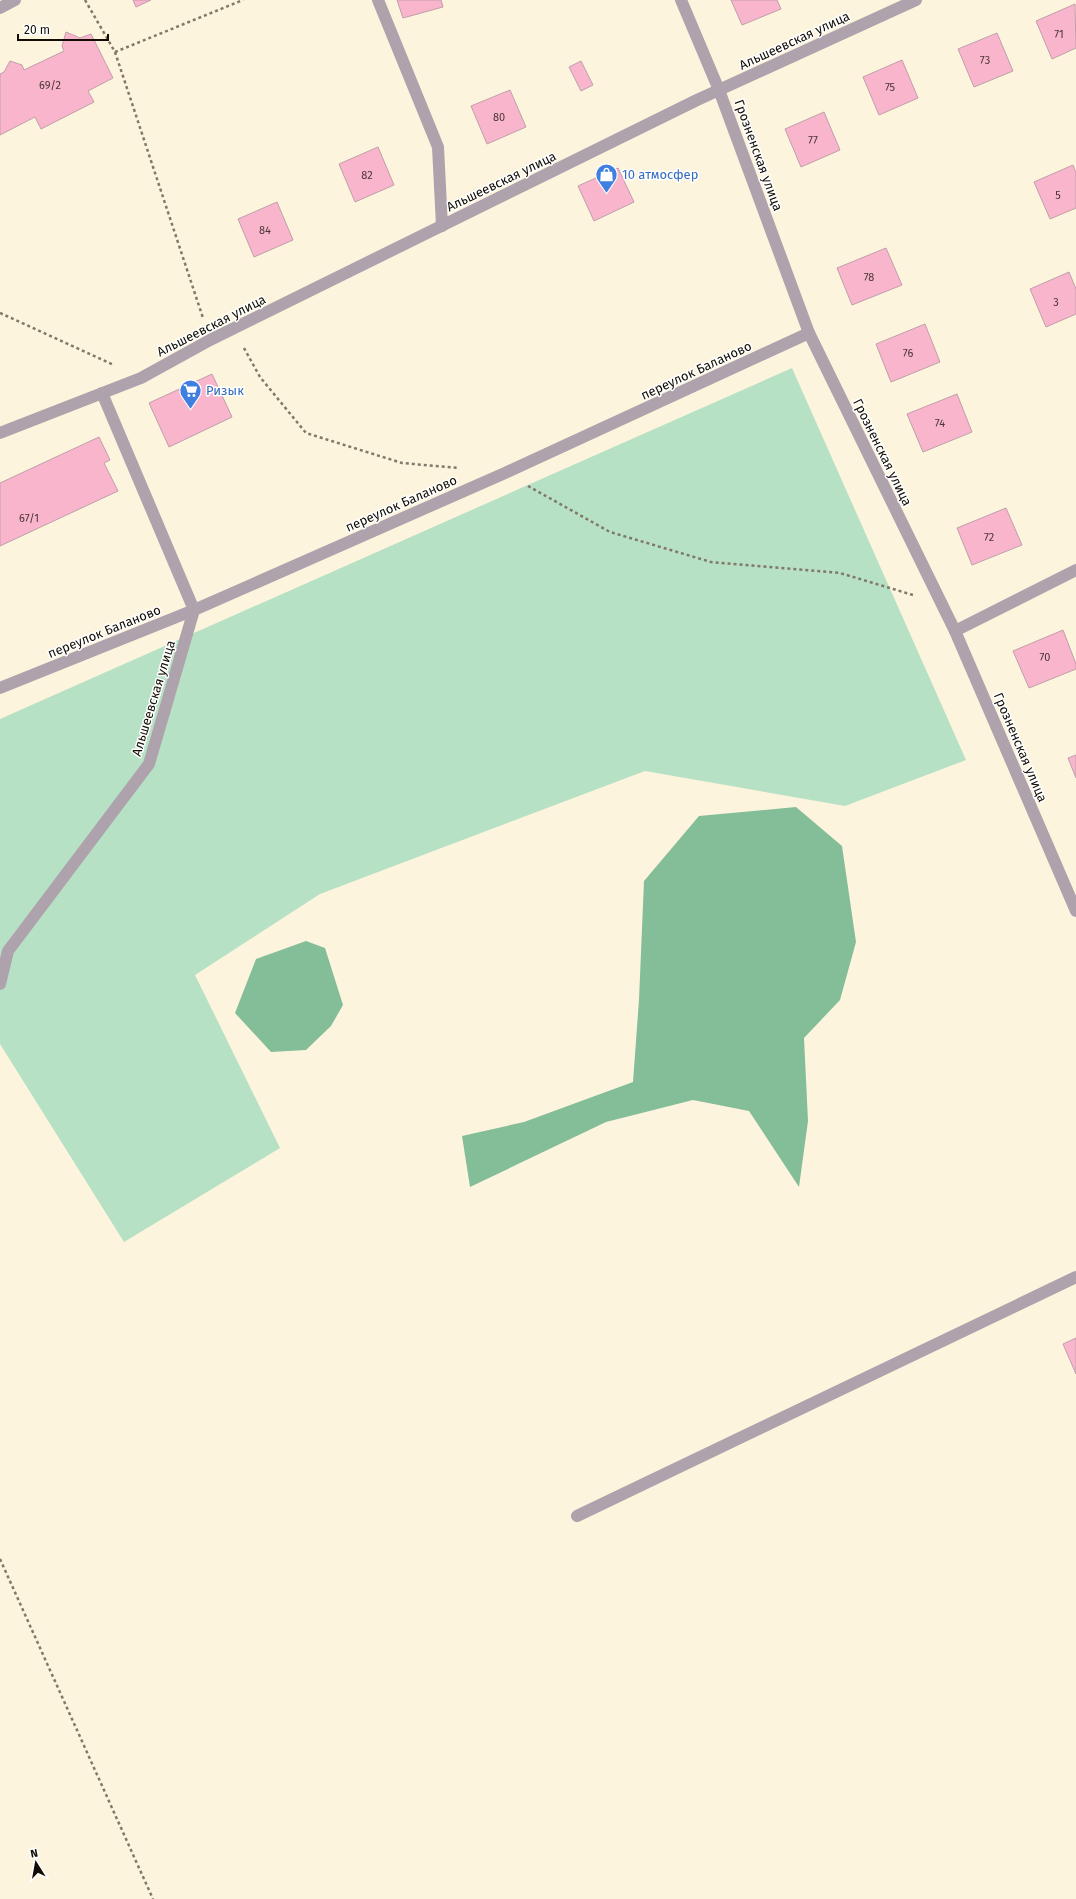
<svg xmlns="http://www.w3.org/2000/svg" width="1076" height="1899" viewBox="0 0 1076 1899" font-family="'Fira Sans',sans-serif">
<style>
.green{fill:#b7e1c5}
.forest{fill:#83be98}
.building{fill:#f8b5cc;stroke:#bf9faa}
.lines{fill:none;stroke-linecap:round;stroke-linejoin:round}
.path{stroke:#80796a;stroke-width:2.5;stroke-dasharray:3 3;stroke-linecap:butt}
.service{stroke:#aea3ad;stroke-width:12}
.pedestrian{stroke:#aea3ad;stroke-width:12}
.minor{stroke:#aea3ad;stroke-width:12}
.labels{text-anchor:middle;stroke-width:3;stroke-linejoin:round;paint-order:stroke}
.number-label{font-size:11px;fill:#4b3736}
.street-label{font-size:13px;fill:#110d04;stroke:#fff}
.shop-label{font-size:13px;fill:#366cbe;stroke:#fff;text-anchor:start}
</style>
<rect width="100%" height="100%" fill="#fdf4dd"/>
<path class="green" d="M792,368L966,760L845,806L645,771L320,894L195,975L280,1148L124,1242L0,1044V719Z"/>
<g class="forest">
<path d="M796,807L842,846L856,942L840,1000L804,1038L808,1121L799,1187L749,1111L693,1100L606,1122L470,1187L462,1136L524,1122L633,1082L639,1000L644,881L699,816Z"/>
<path d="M306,941L325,948L343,1005L331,1026L306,1050L271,1052L235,1013L256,959Z"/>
</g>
<g class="building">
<path d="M133,0H151L136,7Z"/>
<path d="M397,0H441L443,7L403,18Z"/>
<path d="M731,0H777L781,9L742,25Z"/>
<path d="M1075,4L1076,48L1052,59L1036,21Z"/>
<path d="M66,32L80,38L91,34L113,78L88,91L94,102L41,129L35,117L0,135V74L4,72L10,61L22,65L24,70L64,51L62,46Z"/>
<path d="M997,33L1013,71L974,87L958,49Z"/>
<path d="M902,60L918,98L879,115L863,77Z"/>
<path d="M581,61L593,85L581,91L569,67Z"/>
<path d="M510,90L526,127L487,144L471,106Z"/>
<path d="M824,112L840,150L801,167L785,129Z"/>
<path d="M378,147L394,185L355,202L339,164Z"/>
<path d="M1073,165L1076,173V208L1050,219L1034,182Z"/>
<path d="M618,168L634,202L594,221L578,186Z"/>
<path d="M277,202L293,240L254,257L238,219Z"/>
<path d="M886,248L902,285L852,305L837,268Z"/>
<path d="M1069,272L1076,289V314L1046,327L1030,289Z"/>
<path d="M925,324L940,362L891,382L876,344Z"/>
<path d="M212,374L232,417L169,447L149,403Z"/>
<path d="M957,394L972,432L923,452L907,414Z"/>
<path d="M99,437L110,460L104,463L118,491L0,546V483Z"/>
<path d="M1006,508L1022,545L972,565L957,528Z"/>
<path d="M1063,630L1076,664V669L1029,688L1013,651Z"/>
<path d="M1076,755V778L1068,758Z"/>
<path d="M1076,1338V1374L1063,1344Z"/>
</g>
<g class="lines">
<g class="path">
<path d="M85,0L115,52L203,318"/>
<path d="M115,52L243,0"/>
<path d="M0,313L114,365"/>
<path d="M244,348L260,377L306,433L402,463L459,468"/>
<path d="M528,486L610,532L711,562L840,573L913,595"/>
<path d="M0,1559L153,1899"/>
</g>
<g class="service">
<path d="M378,0L438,147L442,226"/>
<path d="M0,8L15,0"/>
<path d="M577,1516L1076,1277"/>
</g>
<path class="pedestrian" d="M0,984L8,951L149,764L194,610"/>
<g class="minor">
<path d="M681,0L719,90L809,333L955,631L1076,911"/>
<path d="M102,393L194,610"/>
<path d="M0,433L141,378L210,340L697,100L916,0"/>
<path d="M955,631L1076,570"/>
<path d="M0,688L194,610L505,473L809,333"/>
</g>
</g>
<defs>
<symbol id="shop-pin" viewBox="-11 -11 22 30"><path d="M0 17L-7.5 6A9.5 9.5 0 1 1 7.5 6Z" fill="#3f7fe0" stroke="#fff"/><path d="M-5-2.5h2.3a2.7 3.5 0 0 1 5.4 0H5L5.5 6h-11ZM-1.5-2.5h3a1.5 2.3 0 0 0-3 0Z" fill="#fff"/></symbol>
<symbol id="supermarket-pin" viewBox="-11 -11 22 30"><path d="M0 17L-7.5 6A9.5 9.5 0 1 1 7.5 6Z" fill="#3f7fe0" stroke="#fff"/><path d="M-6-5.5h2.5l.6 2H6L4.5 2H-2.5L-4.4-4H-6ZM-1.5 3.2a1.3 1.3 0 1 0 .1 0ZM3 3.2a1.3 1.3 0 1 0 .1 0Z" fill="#fff"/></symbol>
</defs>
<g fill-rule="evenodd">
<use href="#shop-pin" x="594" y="162" width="25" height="34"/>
<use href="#supermarket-pin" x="178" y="378" width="25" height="34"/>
</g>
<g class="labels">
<g class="number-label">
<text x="1059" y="38">71</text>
<text x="985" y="64">73</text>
<text x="50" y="89">69/2</text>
<text x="890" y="91">75</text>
<text x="499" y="121">80</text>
<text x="813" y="144">77</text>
<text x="367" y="179">82</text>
<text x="1058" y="199">5</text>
<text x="265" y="234">84</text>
<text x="869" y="281">78</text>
<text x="1056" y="306">3</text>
<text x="908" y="357">76</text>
<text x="940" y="427">74</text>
<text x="29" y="522">67/1</text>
<text x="989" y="541">72</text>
<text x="1045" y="661">70</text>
</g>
<g class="street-label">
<text transform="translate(794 40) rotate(-25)" y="5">Альшеевская улица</text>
<text transform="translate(759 155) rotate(70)" y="5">Грозненская улица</text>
<text transform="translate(501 181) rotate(-26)" y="5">Альшеевская улица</text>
<text transform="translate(211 325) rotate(-27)" y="5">Альшеевская улица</text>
<text transform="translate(696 370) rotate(-25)" y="5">переулок Баланово</text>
<text transform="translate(883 452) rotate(64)" y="5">Грозненская улица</text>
<text transform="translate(401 503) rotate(-24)" y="5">переулок Баланово</text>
<text transform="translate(104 631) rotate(-22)" y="5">переулок Баланово</text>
<text transform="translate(153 698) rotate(-73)" y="5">Альшеевская улица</text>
<text transform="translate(1021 747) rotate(67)" y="5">Грозненская улица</text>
</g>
<g class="shop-label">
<text x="622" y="179">10 атмосфер</text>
<text x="206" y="395">Ризык</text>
</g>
</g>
<g transform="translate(36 1863) rotate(349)" stroke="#ffffff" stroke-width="3" paint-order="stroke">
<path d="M0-3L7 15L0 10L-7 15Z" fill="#110d04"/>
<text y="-6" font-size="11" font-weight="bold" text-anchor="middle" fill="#110d04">N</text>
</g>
<path d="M18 34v6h90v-6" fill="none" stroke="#110d04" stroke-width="2"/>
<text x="24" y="34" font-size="12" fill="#110d04" stroke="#ffffff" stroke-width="3" paint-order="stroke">20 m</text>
</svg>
